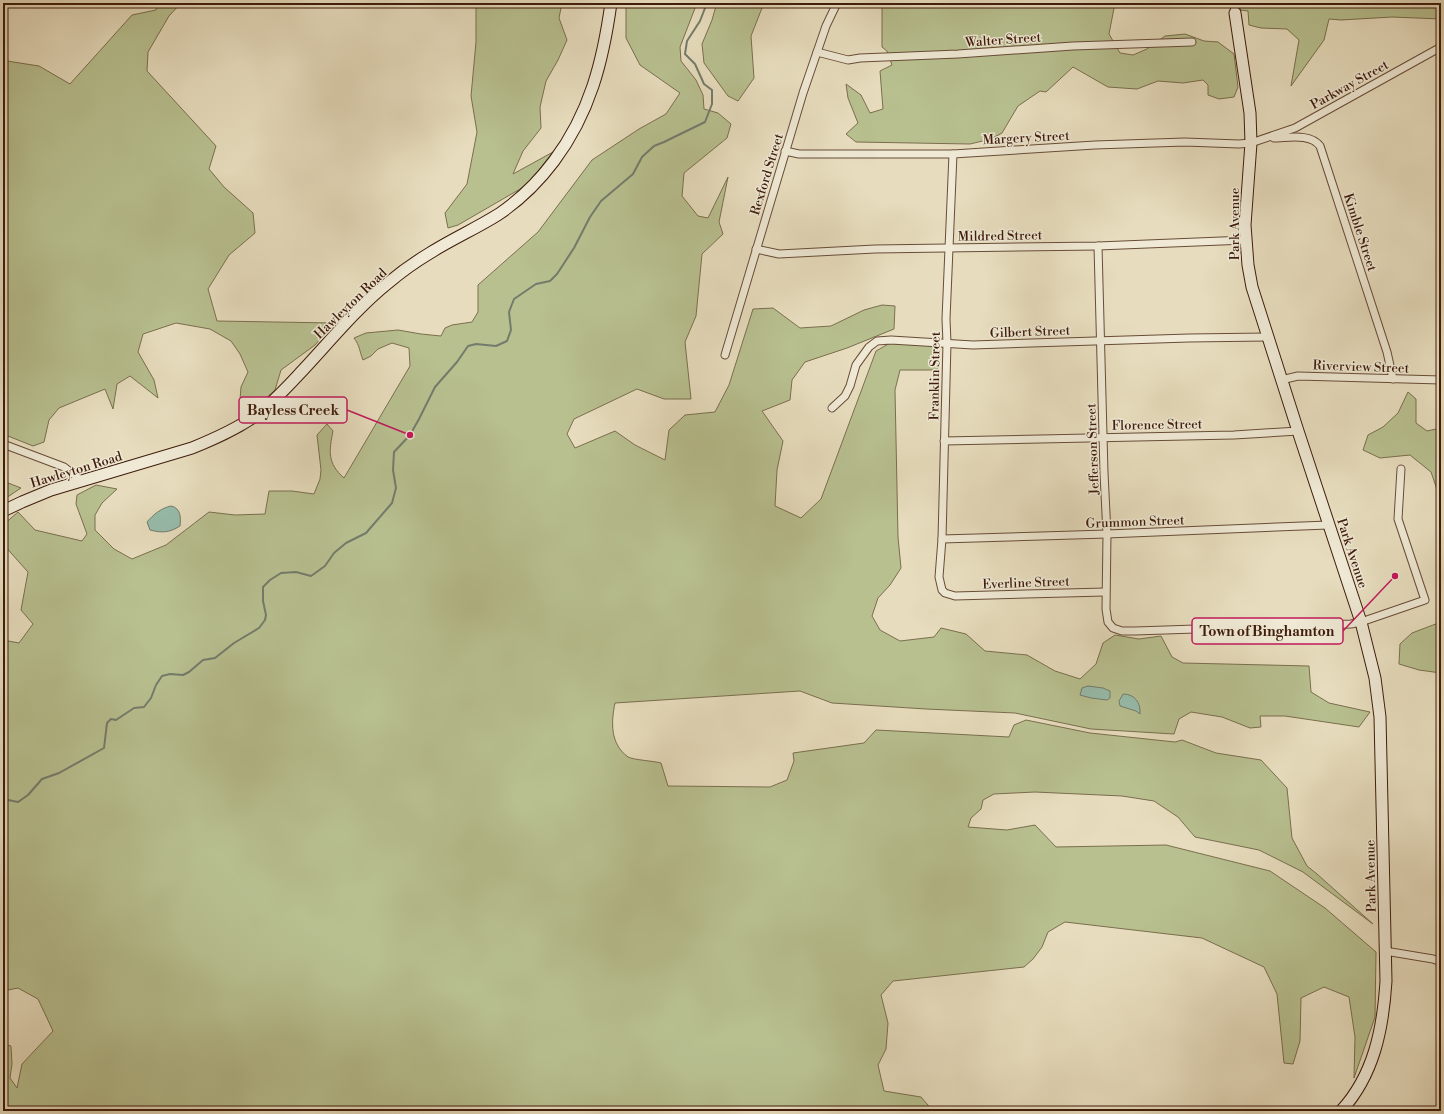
<svg xmlns="http://www.w3.org/2000/svg" width="1444" height="1114" viewBox="0 0 1444 1114" font-family="'Libre Bodoni',serif">
<style>
.green{fill:#b8c090;stroke:#7b6e4e}
.water{fill:#97bdad;stroke:#737c6c}
.lines{fill:none;stroke-linecap:round;stroke-linejoin:round}
.stream{stroke:#737c6c;stroke-width:2}
.street-casing{stroke:#684c38;stroke-width:9}
.secondary-casing{stroke:#3e1b0b;stroke-width:13}
.street{stroke:#efe9d5;stroke-width:7}
.secondary{stroke:#efe9d5;stroke-width:11}
.labels{text-anchor:middle;stroke-width:3;stroke-linejoin:round;paint-order:stroke}
.street-label{font-size:13px;fill:#3e1b0b;stroke:#efe9d5}
.leader{fill:none;stroke:#c2185b;stroke-width:1.5}
.callout-dot{fill:#c2185b;stroke:#efe9d5;stroke-width:1.5}
.callout{fill:#efe9d5;stroke:#c2185b;stroke-width:1.5}
.callout-label{font-size:14px;text-anchor:middle;font-weight:bold;fill:#3e1b0b}
</style>
<rect width="100%" height="100%" fill="#e7ddbe"/>
<filter id="stains"><feTurbulence type="fractalNoise" baseFrequency=".005" numOctaves="4"/><feColorMatrix values="0 0 0 0 .2 0 0 0 0 .09 0 0 0 0 .02 0 0 0 .5 -.17"/></filter>
<radialGradient id="worn" r=".72"><stop offset=".6" stop-color="#630" stop-opacity="0"/><stop offset="1" stop-color="#630" stop-opacity=".3"/></radialGradient>
<g class="green">
<path d="M159,3H181L169,16L148,52L147,71L216,146L209,169L224,187L253,213L255,233L229,255L208,289L217,321L334,323L315,345L281,370L275,390L253,410L240,400L241,387L248,372L240,354L231,341L210,329L176,323L143,334L138,352L154,380L158,398L130,376L117,384L113,409L105,389L59,408L49,420L44,442L33,446L3,434V67L7,61L39,66L70,84L132,15L156,10Z"/>
<path d="M476,3H562L559,18L567,40L558,60L546,81L540,107L541,128L523,151L513,174L553,152L527,185L458,225L448,228L445,213L467,184L477,132L471,96L476,42Z"/>
<path d="M626,3H697L680,47L681,61L696,80L703,95L704,109L718,113L731,124L727,138L684,173L682,196L698,216L708,218L728,177L719,222L723,234L702,254L696,316L685,342L691,399H664L637,389L574,419L567,434L575,448L615,431L635,445L665,460L669,430L685,415L715,412L729,385L753,309L773,308L800,328L831,326L864,310L882,305L895,306L894,329L847,348L805,362L792,380L790,400L762,411L783,441L777,470L775,506L801,518L821,499L876,351L890,343L939,345L938,370H900L895,390L898,537L901,568L890,585L878,598L872,616L880,630L900,641L934,637L941,628L966,634L985,651L1027,655L1055,671L1080,679L1096,664L1103,643L1115,635L1139,639L1161,636L1172,657L1183,663L1309,666L1311,692L1329,703L1370,712L1359,727L1285,716H1260L1261,727L1250,728L1222,717L1191,712L1179,719L1174,734L1091,729L1015,713L926,709L832,703L800,691L615,703C611,722 610,744 628,757C634,760 654,761 661,763L668,786L770,787L787,780L794,761L793,753L864,743L876,730L1009,737L1014,725L1026,720L1090,733L1175,742L1182,740L1216,753L1261,760L1287,788L1292,838L1307,866L1317,874L1373,924L1303,872L1259,850L1195,837L1178,817L1154,801L1122,796L1035,792L994,794L983,800L981,809L971,818L968,827L1007,830L1035,825L1056,847L1166,845L1270,871L1325,908L1376,952L1375,1017L1354,1078L1355,1037L1349,997L1324,987L1301,998L1300,1041L1293,1064L1284,1063L1277,994L1264,967L1202,938L1065,922L1048,932L1042,947L1033,959L1024,967L893,981L881,995L888,1023L886,1049L878,1065L884,1091L921,1097L933,1111H3V1044L11,1046L12,1064L10,1078L17,1088L22,1064L53,1031L38,999L18,988L3,991V640L19,643L33,624L21,610L28,572L3,544V525L18,512L35,530L82,541L87,534L76,504L77,495L96,485L117,489L102,503L95,515V530L114,549L132,559L166,545L209,512L235,515L265,514L269,491H292L314,494L320,479L321,470L317,435L327,424L333,431C329,451 327,463 344,478L410,366L409,348L392,343L378,349L371,356L363,360C359,350 360,346 354,338L366,333L398,330L421,334L441,336L445,328L452,325L472,322L478,312V285L538,232L592,160L639,129L666,114L680,93L640,65L626,38Z"/>
<path d="M715,3H763L762,8L751,36L754,78L738,101L728,96L704,63L702,44L712,20L716,6Z"/>
<path d="M882,3H1115L1109,34L1120,53L1133,55L1147,49L1165,36L1185,34L1204,41L1218,42L1234,54L1238,87L1234,97L1219,99L1208,95V85L1203,80L1183,83L1158,81L1137,89L1108,87L1073,67L1046,92L1040,91L1018,106L1002,133L991,139L970,144L856,142L846,134L858,123L848,98L846,84L861,95L870,113L883,109L880,71L892,65L887,51L882,47Z"/>
<path d="M1240,3H1441V19L1392,17L1341,20L1329,19L1324,40L1291,86L1299,40L1287,29L1261,28L1249,25L1248,11L1240,10Z"/>
<path d="M1408,392L1416,399V423L1427,431L1441,428V501L1431,472L1410,455L1380,458L1363,450L1368,435L1383,427L1398,413Z"/>
<path d="M3,481L21,488L3,500Z"/>
<path d="M1441,622V673L1419,670L1399,664L1400,644L1412,633Z"/>
</g>
<g class="water">
<path d="M171,506C181,508 181,518 180,526C169,533 162,533 150,530L147,522C153,515 161,508 171,506Z"/>
<path d="M1088,686L1103,688L1110,691V698L1107,700L1091,698L1080,695L1082,688Z"/>
<path d="M1123,694C1135,694 1141,703 1140,714L1136,711L1120,706L1119,701Z"/>
</g>
<g class="lines">
<path class="stream" d="M3,799L18,802L28,795L42,779L59,773L104,748L107,723L111,719L116,720L134,708L144,707L151,698L156,685L162,676L170,674L183,675L189,672L203,660L215,658L234,643L259,628L265,620L266,615L263,601V587L270,580L281,573L296,572L311,576L325,566L334,553L346,543L366,533L392,503L396,488L393,470L394,452L410,435L419,419L435,387L457,362L468,346L476,344L496,346L507,341L511,330L509,312L514,299L536,284L550,281L557,274L574,248L590,217L601,201L633,174L642,157L654,146L664,142L705,122L712,104V90L704,84L695,64L685,54L687,41L700,21L707,3"/>
<defs>
<g id="street">
<path d="M1234,3L1235,13"/>
<path d="M817,52L848,60L860,58L958,54L1073,46L1192,42"/>
<path d="M1274,138C1288,138 1310,133 1320,146L1387,352L1393,379"/>
<path d="M785,151L799,154H953L1095,145L1185,142L1239,144L1251,143L1295,128L1441,47"/>
<path d="M953,154L946,319L947,343L942,539L939,577L942,590L945,593L955,596L1105,592"/>
<path d="M1098,246L1104,473L1107,534L1106,609L1108,622L1113,628L1122,631H1135L1351,624L1361,622L1425,600L1398,519L1401,469"/>
<path d="M756,249L779,254L875,249L1098,246L1246,240"/>
<path d="M725,355L803,93L826,26L837,3"/>
<path d="M1281,380L1298,376L1441,380"/>
<path d="M832,408L845,396L850,386L856,365L869,347L877,341L891,340L973,345L1189,338L1267,337"/>
<path d="M944,441L1234,435L1298,431"/>
<path d="M3,444L64,467L82,481"/>
<path d="M942,539L1107,534L1328,525"/>
<path d="M1385,951L1433,959L1441,962"/>
</g>
<g id="secondary">
<path d="M1235,13L1250,113L1251,143L1245,225L1248,265L1252,287L1298,431L1361,622L1375,678L1380,717L1386,981C1383,1029 1374,1075 1341,1111"/>
<path d="M3,511L22,502L51,490L192,448C214,439 235,430 255,416C273,403 288,386 303,370C331,340 357,308 388,283C401,272 415,262 430,253C452,239 477,228 499,214C521,199 539,181 554,161C590,113 603,61 611,3"/>
</g>
</defs>
<use href="#street" class="street-casing"/>
<use href="#secondary" class="secondary-casing"/>
<use href="#street" class="street"/>
<use href="#secondary" class="secondary"/>
</g>
<g class="labels">
<g class="street-label">
<text transform="translate(1003 39) rotate(-4)" y="5">Walter Street</text>
<text transform="translate(1349 84) rotate(-29)" y="5">Parkway Street</text>
<text transform="translate(1026 137) rotate(-3)" y="5">Margery Street</text>
<text transform="translate(766 174) rotate(-73)" y="5">Rexford Street</text>
<text transform="translate(1234 224) rotate(-90)" y="5">Park Avenue</text>
<text transform="translate(1361 232) rotate(72)" y="5">Kimble Street</text>
<text transform="translate(1000 235) rotate(-1)" y="5">Mildred Street</text>
<text transform="translate(350 303) rotate(-44)" y="5">Hawleyton Road</text>
<text transform="translate(1030 331) rotate(-2)" y="5">Gilbert Street</text>
<text transform="translate(1361 366) rotate(2)" y="5">Riverview Street</text>
<text transform="translate(934 376) rotate(-89)" y="5">Franklin Street</text>
<text transform="translate(1157 424) rotate(-1)" y="5">Florence Street</text>
<text transform="translate(1092 449) rotate(-92)" y="5">Jefferson Street</text>
<text transform="translate(76 469) rotate(-17)" y="5">Hawleyton Road</text>
<text transform="translate(1135 521) rotate(-2)" y="5">Grummon Street</text>
<text transform="translate(1353 553) rotate(72)" y="5">Park Avenue</text>
<text transform="translate(1026 582) rotate(-2)" y="5">Everline Street</text>
<text transform="translate(1370 876) rotate(-91)" y="5">Park Avenue</text>
</g>
</g>
<path class="leader" d="M410 435L347 410M1395 576L1343 631"/>
<g class="callout-dot">
<circle cx="410" cy="435" r="4"/>
<circle cx="1395" cy="576" r="4"/>
</g>
<g class="callout">
<rect x="239" y="397" width="108" height="26" rx="4"/>
<rect x="1192" y="618" width="151" height="26" rx="4"/>
</g>
<g class="callout-label">
<text x="293" y="415">Bayless Creek</text>
<text x="1267" y="636">Town of Binghamton</text>
</g>
<rect width="1444" height="1114" fill="none" stroke="#e7ddbe" stroke-width="16"/>
<rect x="4" y="4" width="1436" height="1106" fill="none" stroke="#3e1b0b" stroke-width="2"/>
<rect x="8" y="8" width="1428" height="1098" fill="none" stroke="#3e1b0b"/>
<rect width="100%" height="100%" filter="url(#stains)"/>
<rect width="100%" height="100%" fill="url(#worn)"/>
</svg>
